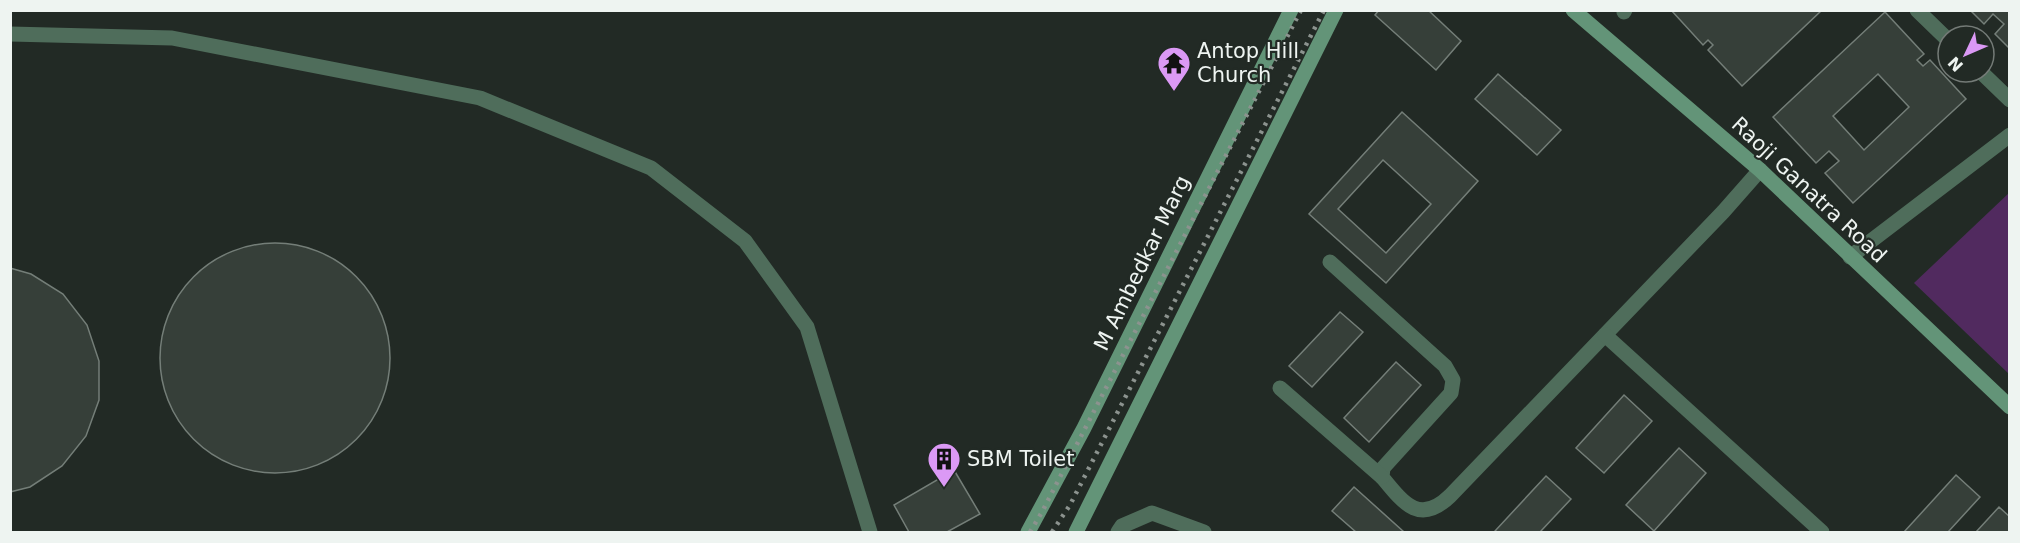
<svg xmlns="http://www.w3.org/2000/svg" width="2020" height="543" viewBox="0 0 2020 543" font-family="'DejaVu Sans',sans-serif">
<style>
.green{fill:#512a5f}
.building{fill:#363f39;stroke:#747e78;stroke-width:1.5;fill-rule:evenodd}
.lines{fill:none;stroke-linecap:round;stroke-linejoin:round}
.lane{stroke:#4f6d5b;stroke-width:15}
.street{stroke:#4f6d5b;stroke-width:15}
.secondary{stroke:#639478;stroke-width:15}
.rail{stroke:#8c938f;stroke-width:4.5;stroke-dasharray:3 6;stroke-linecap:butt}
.labels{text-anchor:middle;stroke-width:4.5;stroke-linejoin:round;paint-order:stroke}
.poi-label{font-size:21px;fill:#eef4f1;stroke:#222a25;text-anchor:start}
.street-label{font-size:21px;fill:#eef4f1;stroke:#222a25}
</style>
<rect width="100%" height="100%" fill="#222a25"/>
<path class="green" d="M2009,193V374L1914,283Z"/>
<g class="building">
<path d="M1379,10H1428L1461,41L1436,70L1375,15Z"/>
<path d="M1671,10L1756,11L1822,10L1742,86L1708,50L1713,45L1708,40L1703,45Z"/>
<path d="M1970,10H2010V49L1995,34L2004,24L1993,14L1984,24Z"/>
<path d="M1885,12L1924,54L1917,60L1923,66L1930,60L1966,99L1853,203L1825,173L1839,161L1829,151L1816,163L1773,117ZM1878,74L1909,107L1864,150L1833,116Z"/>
<path d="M1498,74L1561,130L1537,155L1475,99Z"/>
<path d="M1402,112L1478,181L1386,283L1309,214ZM1383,160L1431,204L1386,253L1338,209Z"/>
<circle cx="275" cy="358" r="115"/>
<path d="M10,268L31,274L63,294L87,325L99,361V400L86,436L62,466L30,487L10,492Z"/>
<path d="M1340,312L1363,332L1312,387L1289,366Z"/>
<path d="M1396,362L1421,385L1369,442L1344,418Z"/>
<path d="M1624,395L1652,421L1604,473L1576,448Z"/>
<path d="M1679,448L1706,473L1654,531L1626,505Z"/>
<path d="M954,470L980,514L947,532H909L894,505Z"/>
<path d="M1956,475L1980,497L1948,532H1904Z"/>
<path d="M1546,476L1571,499L1540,532H1497L1495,531Z"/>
<path d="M1354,487L1404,532H1356L1332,511Z"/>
<path d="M1999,507L2010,517V532H1976Z"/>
</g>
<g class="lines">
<g class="lane">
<path d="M10,34L172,38L480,98L651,168L745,241L807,327L870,532"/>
<path d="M1118,532L1122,526L1152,513L1204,532"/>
</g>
<g class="street">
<path d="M1917,10L1948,40"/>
<path d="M1624,12L1625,10"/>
<path d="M1981,72L2010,100"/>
<path d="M1850,257L2010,135"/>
<path d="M1330,262L1445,366L1453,380L1451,393L1383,468L1382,477C1404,504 1420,525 1450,496L1723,212L1760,170"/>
<path d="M1605,335L1822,532"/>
<path d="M1280,388L1382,477"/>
</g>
<g class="secondary">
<path d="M1573,10L1760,170L2010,407"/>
<path d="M1028,532L1084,428L1291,10"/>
<path d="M1076,532L1336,10"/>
</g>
<g class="rail">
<path d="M1030,532L1042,512L1301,10"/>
<path d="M1052,532L1070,505L1324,10"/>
</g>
</g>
<defs>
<symbol id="temple-pin" viewBox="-11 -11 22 30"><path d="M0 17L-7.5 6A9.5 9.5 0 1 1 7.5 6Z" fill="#db99f5" stroke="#222a25"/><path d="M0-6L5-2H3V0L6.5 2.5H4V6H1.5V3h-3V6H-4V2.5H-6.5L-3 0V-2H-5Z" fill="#111"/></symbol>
<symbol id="building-pin" viewBox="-11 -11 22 30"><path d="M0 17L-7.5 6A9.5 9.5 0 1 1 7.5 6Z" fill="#db99f5" stroke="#222a25"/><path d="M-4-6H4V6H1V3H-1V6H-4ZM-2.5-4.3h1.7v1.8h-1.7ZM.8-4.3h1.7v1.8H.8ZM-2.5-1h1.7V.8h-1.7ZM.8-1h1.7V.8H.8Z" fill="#111"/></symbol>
</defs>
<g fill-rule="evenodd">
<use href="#temple-pin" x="1155" y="44" width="38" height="52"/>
<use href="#building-pin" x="925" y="440" width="38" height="52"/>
</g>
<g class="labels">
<g class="poi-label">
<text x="1197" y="58">Antop Hill<tspan x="1197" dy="24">Church</tspan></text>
<text x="967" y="466">SBM Toilet</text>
</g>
<g class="street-label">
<text transform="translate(1809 190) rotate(43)" y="7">Raoji Ganatra Road</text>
<text transform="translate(1142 263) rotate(-64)" y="7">M Ambedkar Marg</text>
</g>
</g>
<rect width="2020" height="543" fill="none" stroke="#eef4f1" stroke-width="24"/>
<g transform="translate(1966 54) rotate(226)"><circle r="28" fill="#222a25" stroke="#747b77" stroke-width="1.5"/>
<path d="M0-4.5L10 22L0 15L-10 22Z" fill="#db99f5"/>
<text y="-9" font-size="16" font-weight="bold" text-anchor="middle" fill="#eef4f1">N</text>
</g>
</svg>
